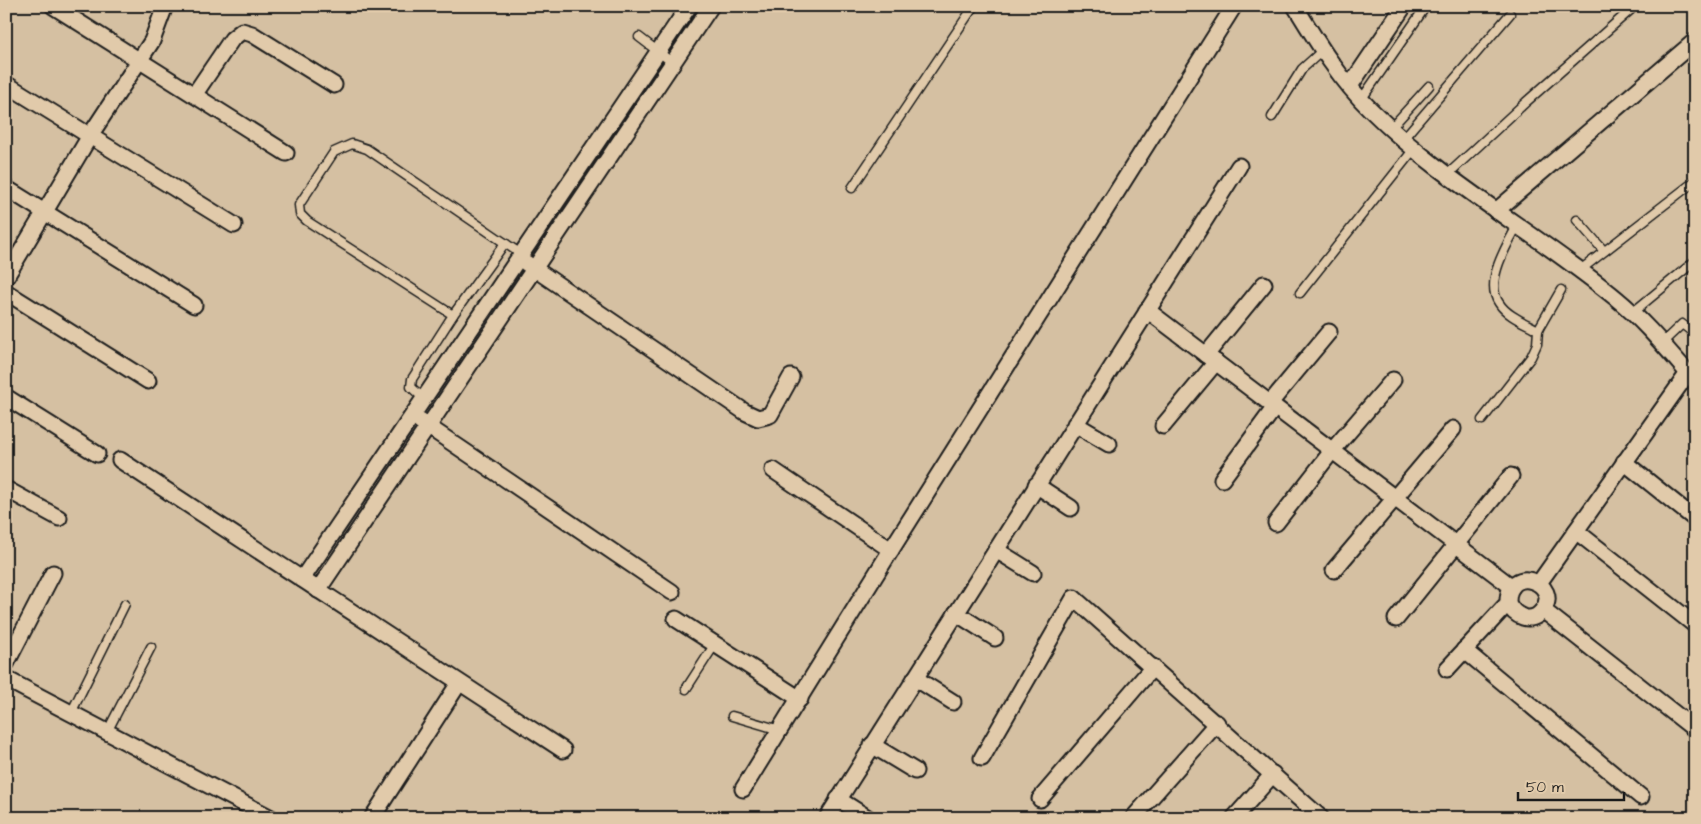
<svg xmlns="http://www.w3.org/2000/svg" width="1701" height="824" viewBox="0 0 1701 824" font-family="'Architects Daughter',sans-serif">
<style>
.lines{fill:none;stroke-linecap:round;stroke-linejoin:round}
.service-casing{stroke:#1c1c1c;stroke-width:11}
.minor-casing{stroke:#1c1c1c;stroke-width:19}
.service{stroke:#e1caaa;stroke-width:8}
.minor{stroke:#e1caaa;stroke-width:15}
</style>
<rect width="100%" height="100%" fill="#d5c0a2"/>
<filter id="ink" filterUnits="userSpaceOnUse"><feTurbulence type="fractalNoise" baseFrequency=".02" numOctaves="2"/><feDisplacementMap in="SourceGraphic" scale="10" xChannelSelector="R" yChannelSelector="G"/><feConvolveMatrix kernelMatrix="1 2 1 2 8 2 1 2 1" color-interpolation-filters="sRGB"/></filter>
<g filter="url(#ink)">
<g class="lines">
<defs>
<g id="service">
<path d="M639,37L673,63"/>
<path d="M1361,100L1426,6"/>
<path d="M1272,117L1302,69L1323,50"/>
<path d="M1391,128L1429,86"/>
<path d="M1403,139L1510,14"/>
<path d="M1447,175L1526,102L1635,6"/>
<path d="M852,188L974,6"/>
<path d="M1577,220L1604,251"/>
<path d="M1517,226C1507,245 1484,282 1499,303C1507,316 1526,323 1538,330L1561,290"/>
<path d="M1579,271L1695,181"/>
<path d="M1300,293L1414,149"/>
<path d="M1632,313L1695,261"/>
<path d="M453,315L505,243"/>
<path d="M1662,343L1682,324L1695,334"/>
<path d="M424,399L411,387L412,379L453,315L307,221L300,214L299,205L334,152L352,144L367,149L521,254"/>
<path d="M1482,420L1531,357L1537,344L1538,330"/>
<path d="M686,689L715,644"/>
<path d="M71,713L125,604"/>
<path d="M732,716L780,730"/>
<path d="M107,732L151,647"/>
</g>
<g id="minor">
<path d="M53,6L286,153"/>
<path d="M1295,6C1317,42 1340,80 1371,110C1444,183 1537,233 1617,299C1646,323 1670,353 1695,381"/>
<path d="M6,84L234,225"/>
<path d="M1350,86L1404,6"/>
<path d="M194,95L232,39L242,31L252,34L334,85"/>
<path d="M6,188L194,305"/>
<path d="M1496,211L1695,41"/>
<path d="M526,263L745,412L758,418L770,415L791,377"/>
<path d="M6,277L91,134L152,41L165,6"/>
<path d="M6,292L148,381"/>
<path d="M1147,310L1512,587"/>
<path d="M1206,355L1264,284"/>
<path d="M6,397L97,454"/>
<path d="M1270,403L1329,332"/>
<path d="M420,421L672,592"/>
<path d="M1075,424L1109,444"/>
<path d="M1163,426L1216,362"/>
<path d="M120,460L563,750"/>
<path d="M1624,462L1695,519"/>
<path d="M773,470L891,550"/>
<path d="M1222,479L1275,407"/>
<path d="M1036,485L1071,508"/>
<path d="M6,489L59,518"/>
<path d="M1276,523L1332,451L1393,380"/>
<path d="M1576,531L1695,625"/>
<path d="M996,550L1033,573"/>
<path d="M1334,570L1453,429"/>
<path d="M302,579L689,6"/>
<path d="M1539,583L1688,373"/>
<path d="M318,590L711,6"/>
<path d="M1543,610L1693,728"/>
<path d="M956,613L995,638"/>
<path d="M676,619L800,699"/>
<path d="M1396,619L1511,476"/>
<path d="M1464,650L1641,797"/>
<path d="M6,664L53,573"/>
<path d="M1447,669L1508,603C1507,561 1564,584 1542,611C1531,625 1514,616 1508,603"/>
<path d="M915,678L953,702"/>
<path d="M6,679L271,818"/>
<path d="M872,745L915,771"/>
<path d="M982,758L1074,598L1321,818"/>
<path d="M743,789L891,550L1234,6"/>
<path d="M838,799L868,818"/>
<path d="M1040,799L1153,667"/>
<path d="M372,818L459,683"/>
<path d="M827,818L1239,166"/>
<path d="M1133,818L1217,723"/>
<path d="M1234,818L1273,774"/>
</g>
</defs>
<use href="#service" class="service-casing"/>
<use href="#minor" class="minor-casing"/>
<use href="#service" class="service"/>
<use href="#minor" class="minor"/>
</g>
</g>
<rect width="1701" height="824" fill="none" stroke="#e1caaa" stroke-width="25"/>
<rect x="12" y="12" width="1676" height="799" fill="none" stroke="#1c1c1c" stroke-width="2" filter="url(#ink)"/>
<path d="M1518 792v8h106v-8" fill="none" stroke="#1c1c1c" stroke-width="2.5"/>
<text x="1526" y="792" font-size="15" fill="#1c1c1c" stroke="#e1caaa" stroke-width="4" paint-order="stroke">50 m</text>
</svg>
